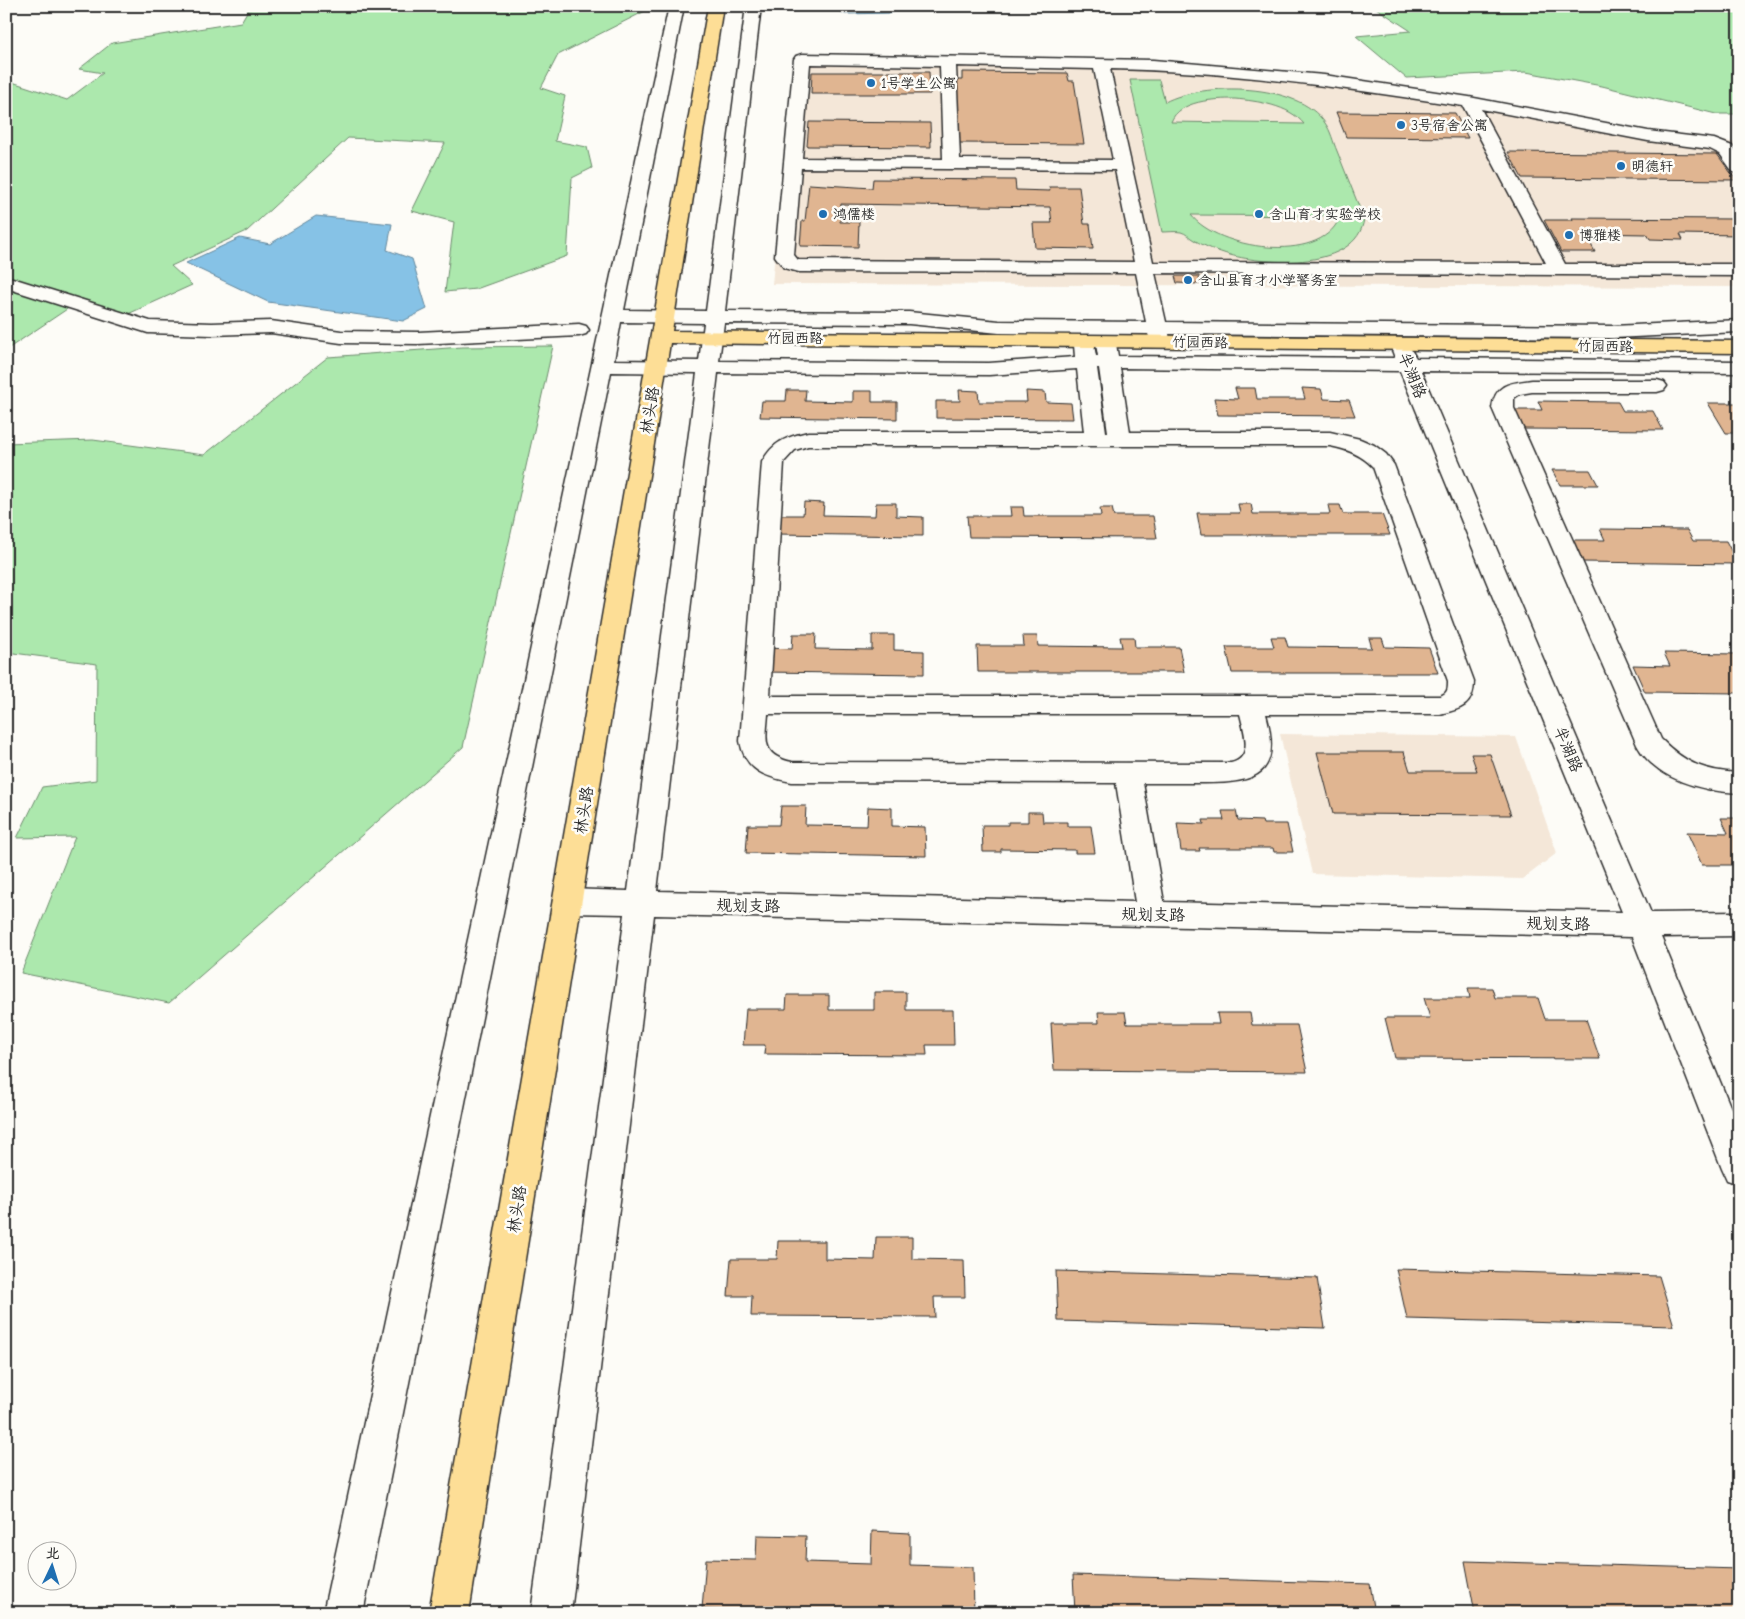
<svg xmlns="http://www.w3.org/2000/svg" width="1745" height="1619" viewBox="0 0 1745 1619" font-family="'Comic Neue','LXGW WenKai TC',sans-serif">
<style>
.built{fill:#f4e7d8}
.green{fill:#ace8ad;stroke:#6c8a6c;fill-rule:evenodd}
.water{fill:#86c2e6;stroke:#62869b}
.building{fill:#e0b591;stroke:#2b2b2b}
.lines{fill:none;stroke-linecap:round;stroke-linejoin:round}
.minor-casing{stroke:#2b2b2b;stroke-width:3}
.major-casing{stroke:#2b2b2b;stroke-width:3}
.minor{fill:#fdfcf7;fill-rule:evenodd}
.major{fill:#fdde96;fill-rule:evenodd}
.poi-dot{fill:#1f6fb2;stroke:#fdfcf7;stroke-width:2}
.labels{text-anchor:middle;stroke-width:5;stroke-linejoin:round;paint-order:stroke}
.far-poi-label{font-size:14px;fill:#2b2b2b;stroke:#fdfcf7;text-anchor:start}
.far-street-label{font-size:14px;fill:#2b2b2b;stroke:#fdfcf7}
.street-label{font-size:16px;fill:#2b2b2b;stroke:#fdfcf7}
</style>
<rect width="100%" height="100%" fill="#fdfcf7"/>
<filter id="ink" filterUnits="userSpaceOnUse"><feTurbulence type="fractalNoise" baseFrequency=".02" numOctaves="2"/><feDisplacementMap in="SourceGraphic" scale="10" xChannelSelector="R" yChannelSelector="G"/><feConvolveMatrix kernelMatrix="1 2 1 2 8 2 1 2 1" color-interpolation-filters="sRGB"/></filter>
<g filter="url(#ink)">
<g class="built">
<path d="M795,55L1152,61L1506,104L1651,132L1739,143V287L772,284Z"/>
<path d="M1280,734L1516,737L1557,853L1523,879L1312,874Z"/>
</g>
<g class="green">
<path d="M260,6H655L558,55L541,88L565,96L555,141L587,147L592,168L572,178L567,256L476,289L445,292L454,222L412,211L445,143L348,138L247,231L171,266L192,285L117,319L82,299L6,350V80L67,100L103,73L79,69L112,43L241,22L248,10Z"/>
<path d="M1373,6H1739V114H1716L1602,86L1526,72L1406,78L1356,36L1411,31Z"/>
<path d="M1130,80H1159L1165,102C1203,82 1298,82 1325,123C1331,131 1333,142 1337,151C1346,174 1355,196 1364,219C1357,270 1266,265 1230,255C1217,251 1206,247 1194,240C1190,238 1186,233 1181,232C1176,231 1168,232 1162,232ZM1235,99C1257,101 1289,105 1304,124L1171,122C1179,100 1215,99 1235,99ZM1191,215L1339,216V219C1319,265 1217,249 1191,215Z"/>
<path d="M553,346L463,747L169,1003L21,973L75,837L17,838L42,787L96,780L97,664L6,652V443L93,440L204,455L328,357L462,347Z"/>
</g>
<g class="water">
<path d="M828,6H915L890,13L845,14Z"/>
<path d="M316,216L392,224L387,250L412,259L427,309L403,321L268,302L186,263L240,238L270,244Z"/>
</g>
<g class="building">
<path d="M812,72H929L930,94H811Z"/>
<path d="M962,72L1067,73L1069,81H1074L1084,144L959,143L956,80H962Z"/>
<path d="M1336,112L1455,113L1468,138L1346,137Z"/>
<path d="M809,122L930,123L931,147L807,146Z"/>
<path d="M1508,152L1717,154L1736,180L1522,178Z"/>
<path d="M873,179L1015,180L1016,190L1050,191L1049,187H1079L1084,224H1090L1093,249L1035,248L1033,223H1052L1050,207L841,204L840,222H859L858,247L800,246L802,221H805L809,184L872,188Z"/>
<path d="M1572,218L1736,219L1739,222V235L1680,234L1683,240L1650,239L1647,234L1585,233L1595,252H1561L1544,220H1573Z"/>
<path d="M1175,276H1199L1200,284L1177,283Z"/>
<path d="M1235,388H1255L1257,399H1305L1302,388L1321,389L1324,399L1349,400L1355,416L1218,415L1214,398L1238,399Z"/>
<path d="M787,390H806L805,401L853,402V391H872V402H897V419L760,417L762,401H786Z"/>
<path d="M959,390L978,391L979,402H1027L1026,391L1045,392L1046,402L1071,403L1073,419L936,418V401H960Z"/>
<path d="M1538,401L1618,402L1623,411H1653L1663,430L1520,429L1512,410H1542Z"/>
<path d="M1708,403H1739V433H1726Z"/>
<path d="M1552,470H1590L1598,485H1560Z"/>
<path d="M804,502L824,503L823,515L875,516L876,503H896V516L923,517V536L775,534L777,515H803Z"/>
<path d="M1238,504H1251L1253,514H1330L1328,505H1340L1343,514H1382L1390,535H1201L1197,513H1240Z"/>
<path d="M1010,507H1023L1024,516H1101L1100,508H1112L1114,516H1153L1157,538L969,537L967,516H1011Z"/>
<path d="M1600,529L1687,530L1693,541H1726L1738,564L1581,562L1571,540H1605Z"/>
<path d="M793,634H816L815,649L872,650V635H894V650L924,651V674L762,672L764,648L792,649Z"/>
<path d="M1023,636H1037L1038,646L1122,647L1120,637H1134L1135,647H1179L1184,672H978L977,646H1024Z"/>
<path d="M1271,637H1285L1288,647L1372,648L1369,638H1382L1385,647L1429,648L1438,673H1232L1226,647H1274Z"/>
<path d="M1664,653L1739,654V693L1645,692L1633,665L1670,666Z"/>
<path d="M1317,752H1404L1410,771H1477L1471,754H1490L1511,815L1333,814Z"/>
<path d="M781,806H806L805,825L867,826L868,807L892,808V826L925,827L926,856L746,853L748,825H779Z"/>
<path d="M1222,811H1236L1238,820L1262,821L1263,824H1287L1293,852H1274L1273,848H1199L1200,851H1181L1177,823L1204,824L1203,820H1224Z"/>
<path d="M1028,812H1042L1043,822H1067V826H1091L1095,853H1075V850L1001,849V852H983L982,825H1008V822H1028Z"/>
<path d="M1721,818H1739V865H1702L1687,832L1728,833Z"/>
<path d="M1468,988H1492L1495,998H1538L1545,1019H1586L1600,1059L1395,1058L1385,1018H1430L1424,998H1470Z"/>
<path d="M874,992H906V1010H953L954,1045H926L927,1055L764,1054L765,1045H743L746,1009H786L787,995H829V1010H874Z"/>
<path d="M1098,1012H1125L1127,1024H1219L1217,1013H1250L1252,1025H1297L1307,1072L1054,1070L1051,1023H1099Z"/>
<path d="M876,1237H912V1259L964,1260L965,1297H934L935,1317L751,1316L752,1296H728L731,1259H777L778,1241H825V1259L875,1260Z"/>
<path d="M1396,1269L1659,1276L1674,1326L1407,1319Z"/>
<path d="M1056,1271L1317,1278L1325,1328L1058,1321Z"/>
<path d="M872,1531L910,1533V1565L973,1567L974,1613H729V1610L702,1609L706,1559L756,1560L757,1535L806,1536L805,1562L871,1564Z"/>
<path d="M1465,1561L1739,1569V1613H1475Z"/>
<path d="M1073,1575L1370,1584L1375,1613H1075Z"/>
</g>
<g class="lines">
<defs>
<g id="minor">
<path d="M669,6H684L624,310L706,311L746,6H761L725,311L909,312L999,321L1146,322L1136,273L799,272L784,268L775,256L794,59L796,56L802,54L1153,60L1324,75L1469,97L1648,131L1714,139L1732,146L1739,155V173L1733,172L1720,154L1710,149L1648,141L1481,109L1565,264H1739V276L1155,273L1166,322L1613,326L1739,320V332L1613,338L1169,334L1170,341L1167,345L1160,347L1153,345L1148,334L999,333L909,324L724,323L719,361L989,363L1075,357L1074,345L1077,341L1084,339L1091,341L1094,345L1096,356H1098L1096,344L1099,340L1106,338L1113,340L1116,344L1118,356L1395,358L1392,350L1395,346L1402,344L1409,346L1416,358L1739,361V373L1421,371L1651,913L1739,912V936L1661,937L1739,1128V1184L1727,1180L1722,1169L1632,937L654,915L571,1613H531L625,914L567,913L557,909L553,901L557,893L567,889L628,891L697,373L611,372L363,1613H323ZM810,64L940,66L943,159L802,158ZM956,66L1094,69L1113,160L960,159ZM1110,69C1229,71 1346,88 1463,106L1546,263L1153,262ZM801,168L1115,170L1134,262L798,260L794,255ZM621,322L704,323L699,361L614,360ZM1097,368H1099L1108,432H1106ZM1120,368L1400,371L1622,912L1164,902L1143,783C1164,783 1184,783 1205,783C1259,783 1282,773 1266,714H1440C1461,709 1474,706 1474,681L1394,465L1386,454L1374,445L1360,439L1330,432H1130ZM1077,369L1084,432H808C786,437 773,442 762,462L740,741C745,771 766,777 792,782L1116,783L1135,902L657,891L718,373L989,375ZM808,446H1330C1346,449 1361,454 1373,467L1448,681C1448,689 1448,693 1440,696H770L784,462L795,450ZM768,714H1240C1244,731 1254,758 1231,763L792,762C761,755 766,741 768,714Z"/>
<path d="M6,276L150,321L212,323L271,321L341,331L418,332L579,324L586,326L589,330L586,334L579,336L418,344L341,343L271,333L212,335L148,333L6,288Z"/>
<path d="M1532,380H1657L1664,382L1667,386L1664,390L1657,392H1532L1520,394L1514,398V408L1661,739C1686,764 1704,771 1739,773V793C1702,791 1656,780 1637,745L1492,408C1495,383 1511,383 1532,380Z"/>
</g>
<path id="major" d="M708,6H723L672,331L1739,341V353L670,343L469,1613H429Z"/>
</defs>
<use href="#minor" class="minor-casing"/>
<use href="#major" class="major-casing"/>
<use href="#minor" class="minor"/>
<use href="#major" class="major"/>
</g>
</g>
<g class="poi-dot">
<circle cx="871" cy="83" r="5"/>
<circle cx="1401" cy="125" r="5"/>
<circle cx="1621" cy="166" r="5"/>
<circle cx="823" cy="214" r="5"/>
<circle cx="1259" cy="214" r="5"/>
<circle cx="1569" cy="235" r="5"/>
<circle cx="1188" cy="280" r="5"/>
</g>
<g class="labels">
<g class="far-poi-label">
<text x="881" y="88">1号学生公寓</text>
<text x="1411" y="130">3号宿舍公寓</text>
<text x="1631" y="171">明德轩</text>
<text x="833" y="219">鸿儒楼</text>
<text x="1269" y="219">含山育才实验学校</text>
<text x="1579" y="240">博雅楼</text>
<text x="1198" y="285">含山县育才小学警务室</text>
</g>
<g class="far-street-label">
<text x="795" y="343">竹园西路</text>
<text transform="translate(1200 342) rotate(1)" y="5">竹园西路</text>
<text transform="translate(1605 346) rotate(1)" y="5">竹园西路</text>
</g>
<g class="street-label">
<text transform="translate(1413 375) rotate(68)" y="6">半湖路</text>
<text transform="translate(649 410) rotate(-81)" y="6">林头路</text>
<text transform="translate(1569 749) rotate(67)" y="6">半湖路</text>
<text transform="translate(583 810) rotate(-81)" y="6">林头路</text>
<text transform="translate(748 905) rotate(1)" y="6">规划支路</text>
<text transform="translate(1153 914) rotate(1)" y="6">规划支路</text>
<text transform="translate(1558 923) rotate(1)" y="6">规划支路</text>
<text transform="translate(516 1209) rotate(-81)" y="6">林头路</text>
</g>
</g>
<rect width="1745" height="1619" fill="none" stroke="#fdfcf7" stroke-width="25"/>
<rect x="12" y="12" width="1720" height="1594" fill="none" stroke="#2b2b2b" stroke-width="2" filter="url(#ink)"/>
<g transform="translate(52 1566) rotate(4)"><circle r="24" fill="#fdfcf7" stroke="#a9a8a5"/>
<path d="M0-4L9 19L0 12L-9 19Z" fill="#1f6fb2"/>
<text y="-8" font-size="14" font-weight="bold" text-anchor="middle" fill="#2b2b2b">北</text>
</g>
</svg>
